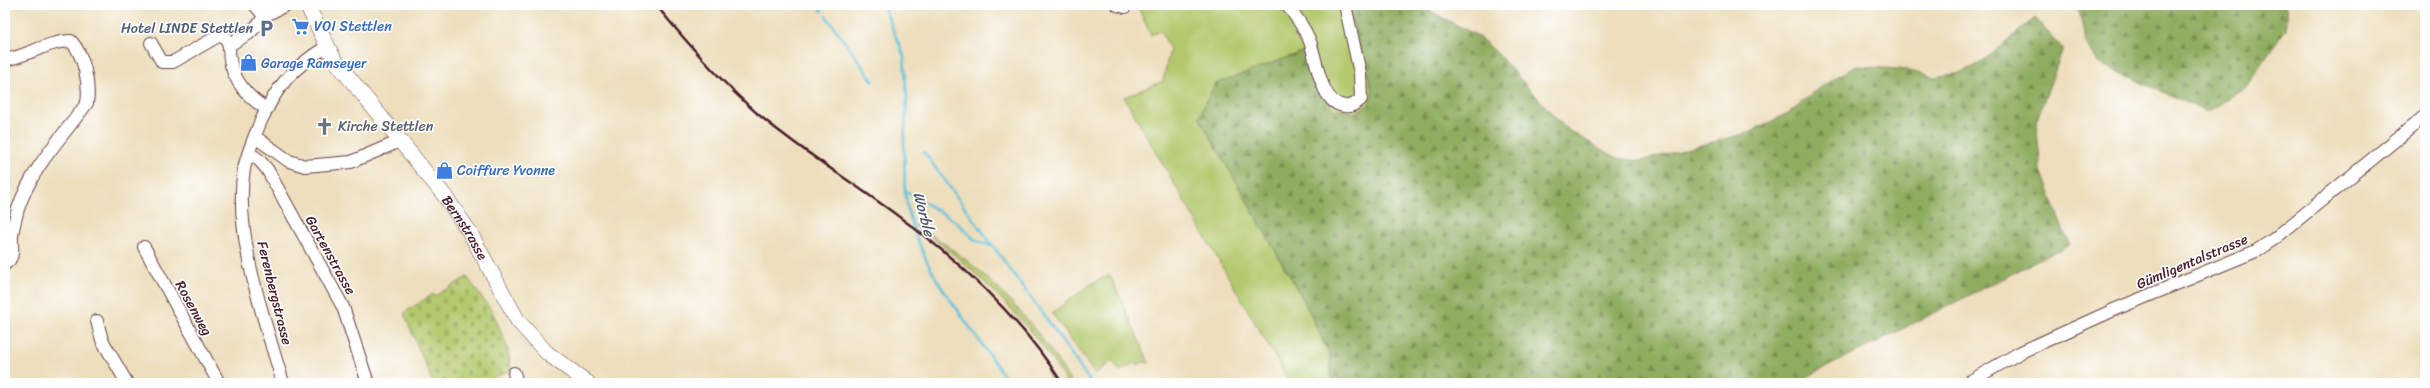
<svg xmlns="http://www.w3.org/2000/svg" width="2430" height="388" viewBox="0 0 2430 388" font-family="Sriracha,sans-serif">
<style>
.grass{fill:#b4c96e;stroke:#7f744c}
.forest{fill:url(#forest-firs);stroke:#6c6646}
.cemetery{fill:url(#cemetery-stones);stroke:#7f744c}
.lines{fill:none;stroke-linecap:round;stroke-linejoin:round}
.stream{stroke:#60c3de;stroke-width:2.5}
.minor-casing{stroke:#623c41;stroke-width:14}
.major-casing{stroke:#623c41;stroke-width:16}
.minor{stroke:#fff;stroke-width:12}
.major{stroke:#fff;stroke-width:15}
.rail{stroke:#4a1f2b;stroke-width:2.5}
.labels{text-anchor:middle;stroke-width:3.5;stroke-linejoin:round;paint-order:stroke}
.shop-label{font-size:14px;fill:#366cbe;stroke:#fff;text-anchor:start}
.service-label{font-size:14px;fill:#4e5e75;stroke:#fff;text-anchor:end}
.worship-label{font-size:14px;fill:#5b616d;stroke:#fff;text-anchor:start}
.street-label{font-size:14px;fill:#4a1f2b;stroke:#fff}
.water-label{font-size:15px;font-style:italic;fill:#52586a;stroke:#fff}
</style>
<defs>
<pattern id="forest-firs" width="22" height="20" patternUnits="userSpaceOnUse"><rect width="22" height="20" fill="#8fad61"/><path d="M5 1l3.5 6h-7zM16 11l3.5 6h-7z" fill="#778c50"/></pattern>
<pattern id="cemetery-stones" width="16" height="16" patternUnits="userSpaceOnUse"><rect width="16" height="16" fill="#b4c96e"/><path d="M2 7V4a2 2 0 0 1 4 0v3zM10 15v-3a2 2 0 0 1 4 0v3z" fill="#9cac5f"/></pattern>
</defs>
<rect width="100%" height="100%" fill="#fff"/>
<filter id="ink" filterUnits="userSpaceOnUse"><feTurbulence type="fractalNoise" baseFrequency=".025" numOctaves="2"/><feDisplacementMap in="SourceGraphic" scale="8" xChannelSelector="R" yChannelSelector="G"/><feConvolveMatrix kernelMatrix="1 2 1 2 8 2 1 2 1" color-interpolation-filters="sRGB"/></filter>
<filter id="wash" filterUnits="userSpaceOnUse"><feTurbulence type="fractalNoise" baseFrequency=".012" numOctaves="4" result="noise"/><feDisplacementMap in="SourceGraphic" scale="16" xChannelSelector="R" yChannelSelector="G"/><feGaussianBlur stdDeviation="0.9" result="paint"/><feColorMatrix in="noise" values="0 0 0 0 0 0 0 0 0 0 0 0 0 0 0 0 0 1.4 0 .05"/><feComposite in="paint" operator="in"/></filter>
<g filter="url(#wash)">
<rect width="100%" height="100%" fill="#eddebc"/>
<g class="grass">
<path d="M1137,5H1348L1373,94L1369,105L1355,113L1332,110L1321,85L1199,117L1305,303L1330,356L1332,383H1290L1124,97L1163,81L1170,49L1161,31L1151,35Z"/>
<path d="M915,225C976,259 1037,322 1071,383H1067C1030,321 974,267 915,225Z"/>
<path d="M1110,275L1149,363L1142,362L1138,365L1136,362L1120,371L1112,361L1095,374L1052,313L1091,284Z"/>
</g>
<g class="forest">
<path d="M1348,5H1418L1476,35L1494,50L1566,129L1617,158L1641,161L1747,133L1788,113L1825,84L1856,66L1900,69L1934,77L1959,73L1980,63L2035,18L2063,49L2036,122L2041,170L2069,245L1795,383H1332L1330,356L1305,303L1199,117L1215,84L1313,48L1321,85L1332,109L1355,113L1369,105L1373,94Z"/>
<path d="M2077,5H2119L2124,8L2127,5H2288L2286,29L2245,88L2207,112L2098,63L2086,41Z"/>
</g>
<path class="cemetery" d="M467,277L493,313L507,346L511,370L483,383H433L404,313L433,294L435,296Z"/>
<g class="lines">
<g class="stream">
<path d="M818,5L822,11"/>
<path d="M883,5L904,56L907,100L904,141L905,191L908,211L916,236L927,262L940,285L1009,383"/>
<path d="M826,16L873,81"/>
<path d="M924,152L1056,332L1091,383"/>
<path d="M905,191L955,221L975,240L991,246"/>
</g>
</g>
</g>
<g filter="url(#ink)">
<g class="lines">
<defs>
<g id="minor">
<path d="M255,5L264,16"/>
<path d="M1117,5L1125,7"/>
<path d="M1287,5C1295,15 1303,26 1309,39C1317,57 1319,104 1345,106C1351,107 1356,104 1361,99L1360,73L1345,5"/>
<path d="M151,43L162,62H173L220,35L225,37L229,45"/>
<path d="M5,60C27,56 49,41 71,41C84,55 90,84 87,103C61,139 33,165 18,209C16,217 13,227 12,236C11,247 16,257 5,264"/>
<path d="M267,109C243,95 228,73 229,45L248,34L260,23L264,16L286,5"/>
<path d="M255,137L289,161L305,166L351,162L400,141"/>
<path d="M249,153L258,159L267,169L343,307L368,383"/>
<path d="M144,247L219,383"/>
<path d="M97,321L102,340L127,383"/>
<path d="M514,373L517,383"/>
<path d="M283,383C265,321 233,234 244,169C247,154 254,138 260,123C276,87 292,68 326,47"/>
<path d="M1967,383L2021,352L2116,309L2256,251L2274,239L2425,116"/>
</g>
<g id="major">
<path id="s1" d="M307,5L334,59L444,195L469,231L518,321L547,353L588,383"/>
</g>
</defs>
<use href="#minor" class="minor-casing"/>
<use href="#major" class="major-casing"/>
<use href="#minor" class="minor"/>
<use href="#major" class="major"/>
<path class="rail" d="M656,5C688,44 721,82 759,115C803,152 852,182 898,216C961,262 1020,317 1062,383"/>
</g>
</g>
<defs>
<symbol id="supermarket-bare" viewBox="-9 -9 18 18"><path d="M-6-5.5h2.5l.6 2H6L4.5 2H-2.5L-4.4-4H-6ZM-1.5 3.2a1.3 1.3 0 1 0 .1 0ZM3 3.2a1.3 1.3 0 1 0 .1 0Z" fill="#3f7fe0" stroke="#fff" stroke-width="2.5" paint-order="stroke"/></symbol>
<symbol id="parking-bare" viewBox="-9 -9 18 18"><path d="M-3.5-5.5H1a3.5 3.5 0 0 1 0 7H-1V5.5H-3.5ZM-1-3.4V-.6H.8a1.4 1.4 0 0 0 0-2.8Z" fill="#5c6f8a" stroke="#fff" stroke-width="2.5" paint-order="stroke"/></symbol>
<symbol id="shop-bare" viewBox="-9 -9 18 18"><path d="M-5-2.5h2.3a2.7 3.5 0 0 1 5.4 0H5L5.5 6h-11ZM-1.5-2.5h3a1.5 2.3 0 0 0-3 0Z" fill="#3f7fe0" stroke="#fff" stroke-width="2.5" paint-order="stroke"/></symbol>
<symbol id="church-bare" viewBox="-9 -9 18 18"><path d="M-1.2-6h2.4v3.5h3.3v2.4h-3.3V6h-2.4V-.1h-3.3v-2.4h3.3Z" fill="#6b7280" stroke="#fff" stroke-width="2.5" paint-order="stroke"/></symbol>
</defs>
<g fill-rule="evenodd">
<use href="#supermarket-bare" x="288" y="14" width="25" height="25"/>
<use href="#parking-bare" x="254" y="16" width="25" height="25"/>
<use href="#shop-bare" x="236" y="50" width="25" height="25"/>
<use href="#church-bare" x="312" y="114" width="25" height="25"/>
<use href="#shop-bare" x="432" y="158" width="25" height="25"/>
</g>
<g class="labels">
<g class="shop-label">
<text x="314" y="31">VOI Stettlen</text>
<text x="261" y="68">Garage Ramseyer</text>
<text x="457" y="175">Coiffure Yvonne</text>
</g>
<g class="service-label">
<text x="253" y="33">Hotel LINDE Stettlen</text>
</g>
<g class="worship-label">
<text x="338" y="131">Kirche Stettlen</text>
</g>
<g class="street-label">
<text dy="5" stroke="none"><textPath href="#s1" startOffset="274">Bernstrasse</textPath></text>
<text transform="translate(331 255) rotate(61)" y="5">Gartenstrasse</text>
<text transform="translate(2192 261) rotate(-23)" y="5">Gümligentalstrasse</text>
<text transform="translate(275 293) rotate(76)" y="5">Ferenbergstrasse</text>
<text transform="translate(194 308) rotate(61)" y="5">Rosenweg</text>
</g>
<g class="water-label">
<text transform="translate(924 214) rotate(75)" y="5">Worble</text>
</g>
</g>
<rect width="2430" height="388" fill="none" stroke="#fff" stroke-width="20"/>
</svg>
